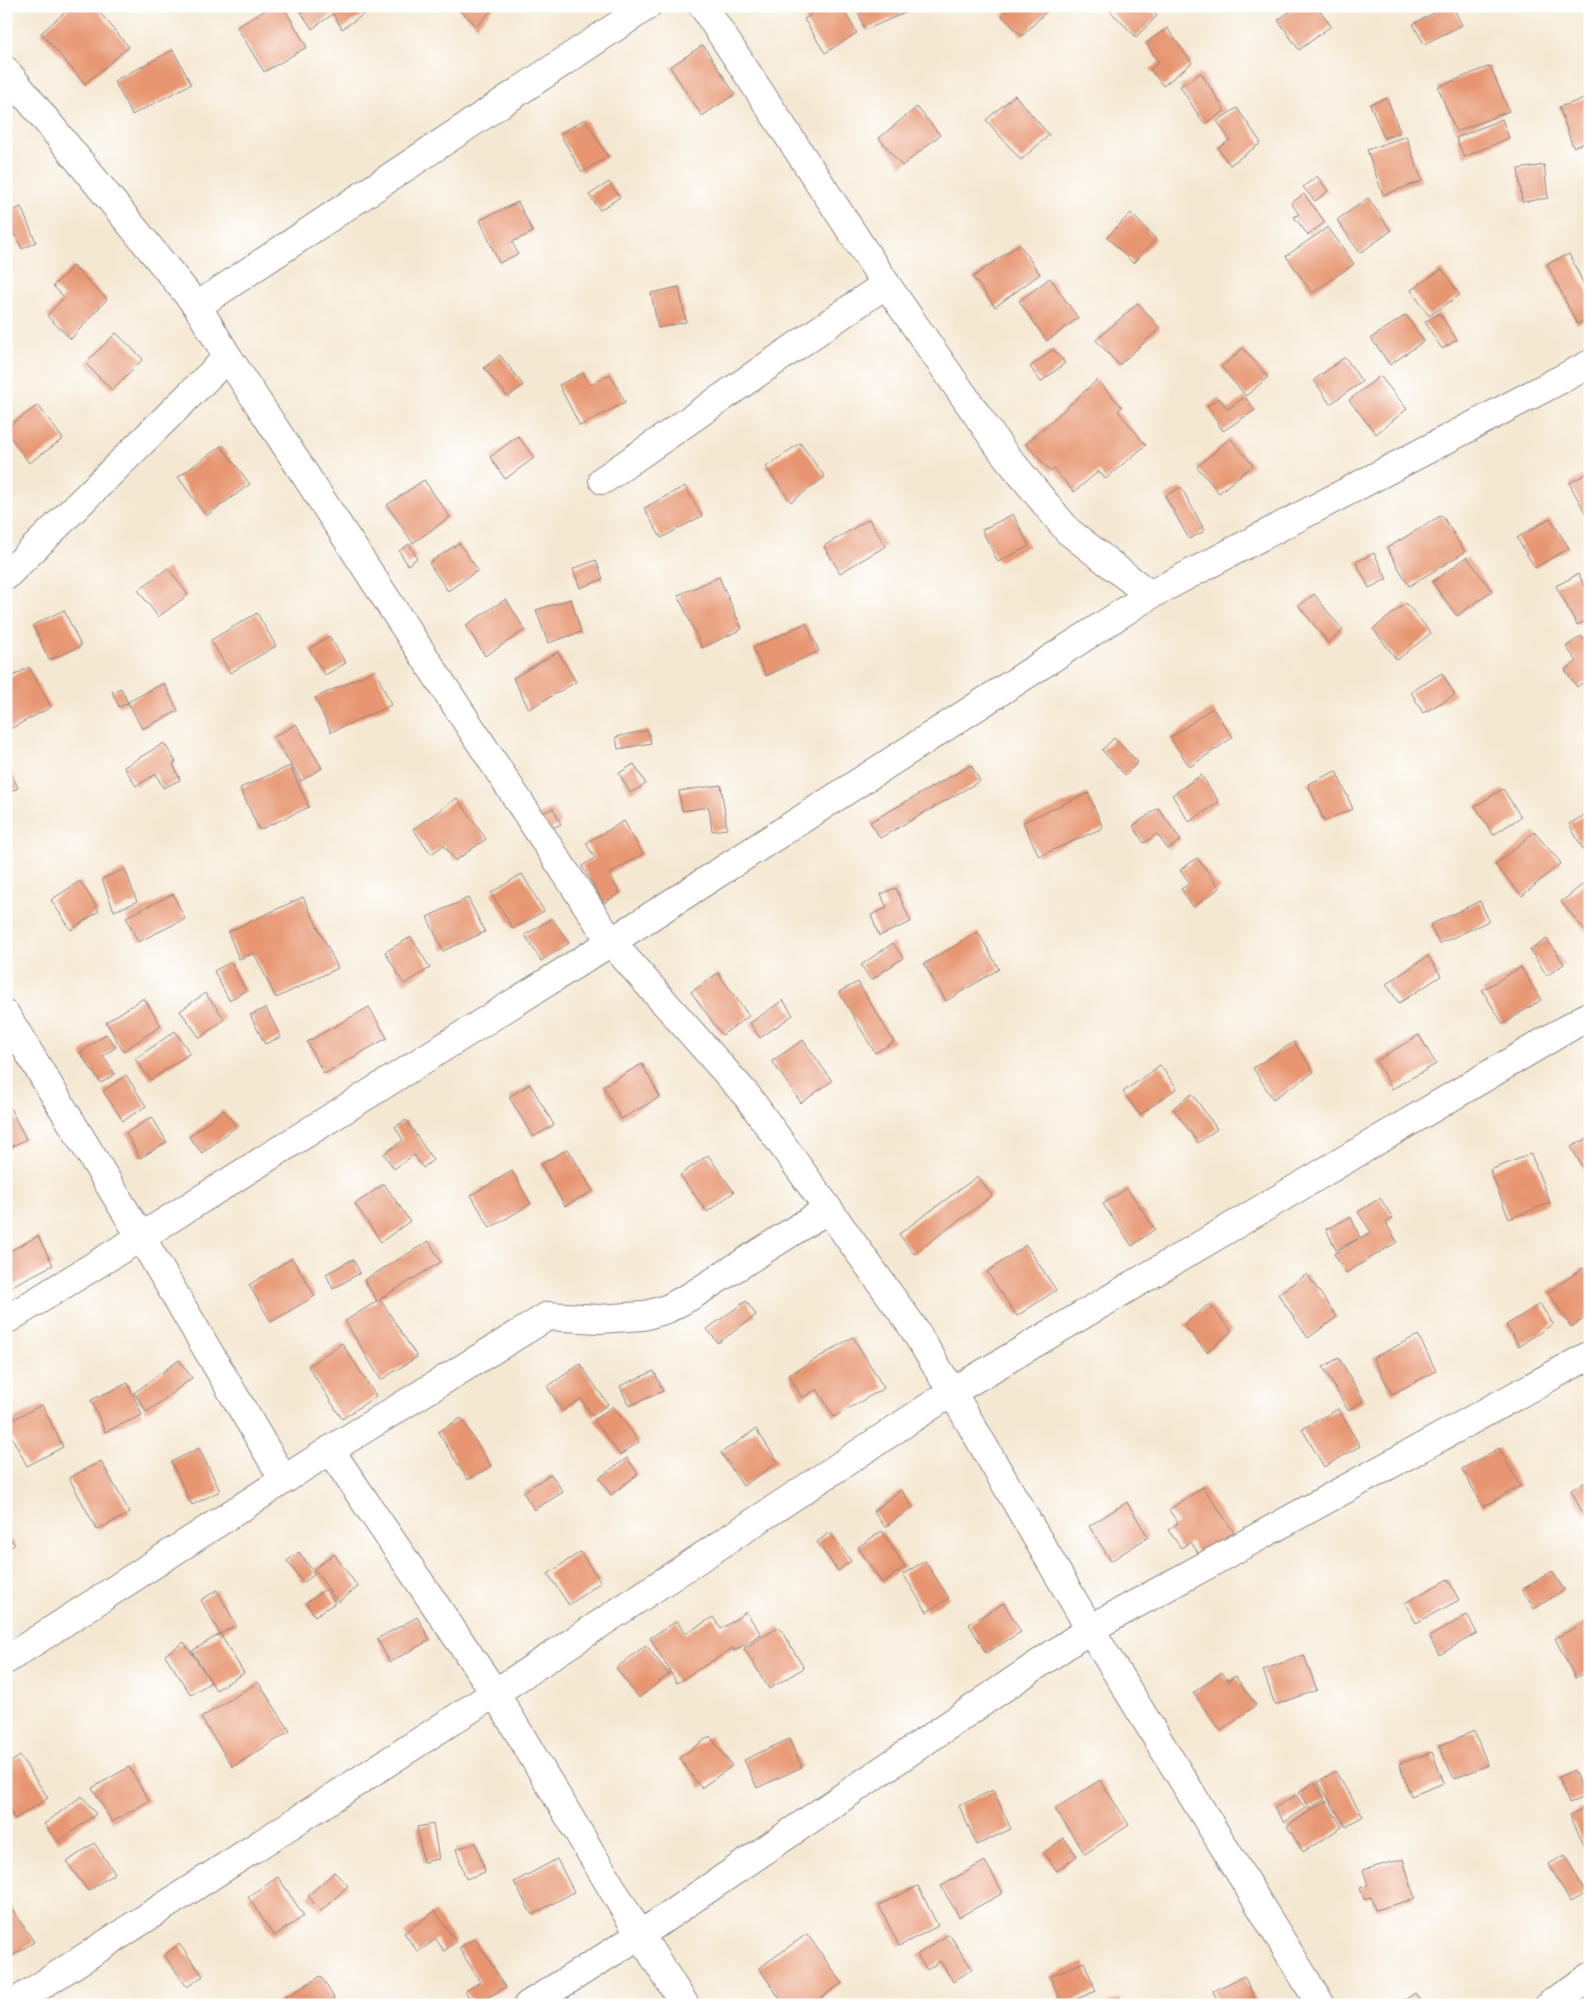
<svg xmlns="http://www.w3.org/2000/svg" width="1596" height="2011" viewBox="0 0 1596 2011" font-family="Itim,sans-serif">
<style>
.building{fill:#e79671}
.lines{fill:none;stroke-linecap:round;stroke-linejoin:round}
.minor-casing{stroke:#8c8586;stroke-width:30}
.minor{stroke:#fff;stroke-width:28}
</style>
<rect width="100%" height="100%" fill="#fff"/>
<filter id="ink" filterUnits="userSpaceOnUse"><feTurbulence type="fractalNoise" baseFrequency=".02" numOctaves="2"/><feDisplacementMap in="SourceGraphic" scale="10" xChannelSelector="R" yChannelSelector="G"/><feConvolveMatrix kernelMatrix="1 2 1 2 8 2 1 2 1" color-interpolation-filters="sRGB"/></filter>
<filter id="wash" filterUnits="userSpaceOnUse"><feTurbulence type="fractalNoise" baseFrequency=".0096" numOctaves="4" result="noise"/><feDisplacementMap in="SourceGraphic" scale="20" xChannelSelector="R" yChannelSelector="G"/><feGaussianBlur stdDeviation="1.12" result="paint"/><feColorMatrix in="noise" values="0 0 0 0 0 0 0 0 0 0 0 0 0 0 0 0 0 1.4 0 .05"/><feComposite in="paint" operator="in"/></filter>
<g filter="url(#wash)">
<rect width="100%" height="100%" fill="#f5e8d2"/>
<g id="blocks">
<g class="building">
<path d="M72,6H94L129,47L85,84L41,33Z"/>
<path d="M272,6H283L307,47L264,72L237,27Z"/>
<path d="M297,6H367L370,10L342,29L333,14L312,29Z"/>
<path d="M455,6H495L477,26Z"/>
<path d="M806,6H841L857,33L825,53L804,19L811,15Z"/>
<path d="M856,6H908L909,11L865,30Z"/>
<path d="M1011,6H1052L1022,36L1002,16Z"/>
<path d="M1108,6H1148L1157,16L1136,37L1107,8Z"/>
<path d="M1298,6H1317L1331,26L1299,50L1278,20Z"/>
<path d="M1447,6H1452L1462,25L1424,44L1413,24Z"/>
<path d="M1167,28L1192,63L1163,86L1150,69L1159,62L1146,43Z"/>
<path d="M703,45L735,94L702,116L670,67Z"/>
<path d="M173,50L191,84L132,115L114,81Z"/>
<path d="M1490,66L1509,111L1456,132L1438,87Z"/>
<path d="M1201,73L1225,111L1204,124L1180,86Z"/>
<path d="M1015,95L1049,135L1021,160L986,120Z"/>
<path d="M1590,97V141L1573,147L1559,107Z"/>
<path d="M1387,98L1400,132L1384,138L1370,104Z"/>
<path d="M917,107L940,135L902,166L879,138Z"/>
<path d="M1237,108L1261,143L1230,165L1218,148L1230,140L1217,121Z"/>
<path d="M585,119L608,157L582,172L560,134Z"/>
<path d="M1502,119L1509,138L1464,157L1456,138Z"/>
<path d="M6,123L12,134L6,137Z"/>
<path d="M1406,136L1422,181L1383,195L1367,150Z"/>
<path d="M1544,165L1548,198L1522,202L1518,169Z"/>
<path d="M1317,176L1328,191L1315,201L1303,187Z"/>
<path d="M609,182L620,197L600,210L589,195Z"/>
<path d="M1304,194L1325,222L1308,235L1294,217L1299,214L1291,203Z"/>
<path d="M1368,198L1391,231L1360,253L1337,220Z"/>
<path d="M518,202L533,232L512,242L518,254L499,263L480,220Z"/>
<path d="M21,207L36,242L22,249L15,235L6,239V214Z"/>
<path d="M1131,213L1156,239L1133,263L1107,237Z"/>
<path d="M1328,227L1354,264L1312,293L1286,256Z"/>
<path d="M1019,244L1040,274L995,307L973,277Z"/>
<path d="M1569,254L1590,297V318L1577,324L1547,264Z"/>
<path d="M73,266L107,299L71,339L47,316L64,297L53,286Z"/>
<path d="M1442,269L1460,295L1429,316L1411,290Z"/>
<path d="M1050,278L1078,318L1047,341L1019,301Z"/>
<path d="M679,287L686,322L658,328L651,293Z"/>
<path d="M1138,303L1160,328L1119,365L1096,340Z"/>
<path d="M1439,313L1457,340L1442,349L1425,322Z"/>
<path d="M1406,315L1424,341L1390,365L1371,338Z"/>
<path d="M116,333L143,359L112,390L85,363Z"/>
<path d="M1243,348L1268,377L1246,396L1221,367Z"/>
<path d="M1053,349L1065,363L1041,382L1030,367Z"/>
<path d="M500,355L523,385L508,397L484,368Z"/>
<path d="M1345,357L1362,382L1330,404L1314,380Z"/>
<path d="M583,373L590,385L610,374L625,402L580,426L559,385Z"/>
<path d="M1380,376L1407,409L1376,434L1349,400Z"/>
<path d="M1097,380L1122,407L1118,411L1146,445L1105,479L1099,471L1074,492L1054,469L1051,472L1026,444Z"/>
<path d="M1245,397L1255,410L1223,431L1207,406L1219,398L1228,409Z"/>
<path d="M38,405L63,439L29,463L6,431V428Z"/>
<path d="M518,436L534,458L505,479L490,457Z"/>
<path d="M1230,438L1253,465L1219,493L1197,467Z"/>
<path d="M800,443L825,477L791,502L766,467Z"/>
<path d="M221,446L250,484L206,516L178,477Z"/>
<path d="M1590,472V511L1586,514L1569,483Z"/>
<path d="M424,480L450,517L413,543L387,505Z"/>
<path d="M685,486L702,516L661,538L644,508Z"/>
<path d="M1181,487L1205,531L1189,539L1165,496Z"/>
<path d="M1013,514L1029,546L998,562L982,530Z"/>
<path d="M1442,515L1465,552L1409,586L1387,548Z"/>
<path d="M1550,518L1569,548L1535,568L1517,538Z"/>
<path d="M869,519L886,546L840,573L824,546Z"/>
<path d="M459,543L478,570L448,591L429,563Z"/>
<path d="M409,544L417,558L408,565L399,551Z"/>
<path d="M1374,553L1387,579L1369,588L1356,562Z"/>
<path d="M1467,557L1492,591L1457,616L1432,582Z"/>
<path d="M596,560L603,579L580,588L573,569Z"/>
<path d="M168,568L188,595L158,617L138,590Z"/>
<path d="M1578,574L1590,595V619L1577,625L1556,586Z"/>
<path d="M719,577L742,629L702,648L678,595Z"/>
<path d="M1314,594L1343,631L1328,643L1299,606Z"/>
<path d="M506,599L525,630L485,656L466,625Z"/>
<path d="M571,599L581,632L548,643L536,610Z"/>
<path d="M1406,603L1431,633L1397,660L1373,629Z"/>
<path d="M64,610L81,646L49,660L33,625Z"/>
<path d="M257,613L276,646L230,673L211,640Z"/>
<path d="M806,623L819,651L766,676L753,648Z"/>
<path d="M329,636L346,663L325,675L309,649Z"/>
<path d="M1581,636L1590,647V677L1577,687L1565,670L1577,661L1566,647Z"/>
<path d="M558,652L576,682L529,709L513,678Z"/>
<path d="M29,667L51,707L10,729L6,723V680Z"/>
<path d="M375,670L391,705L331,732L315,698Z"/>
<path d="M1442,673L1455,695L1423,713L1411,692Z"/>
<path d="M164,683L178,711L142,729L128,702Z"/>
<path d="M121,688L128,703L119,707L112,692Z"/>
<path d="M1212,708L1233,737L1190,767L1170,738Z"/>
<path d="M296,724L322,768L301,781L274,737Z"/>
<path d="M648,730L651,743L618,749L616,737Z"/>
<path d="M1114,738L1138,762L1125,775L1102,750Z"/>
<path d="M164,743L176,762L173,764L180,780L163,788L156,774L136,786L124,767Z"/>
<path d="M6,761L18,788L6,793Z"/>
<path d="M634,764L646,784L630,793L619,773Z"/>
<path d="M971,765L980,781L880,838L870,822Z"/>
<path d="M290,766L309,807L259,830L240,788Z"/>
<path d="M1336,771L1353,809L1324,821L1308,784Z"/>
<path d="M1201,775L1219,802L1189,822L1172,795Z"/>
<path d="M721,785L727,829L712,831L709,807L682,811L679,791Z"/>
<path d="M1503,789L1521,817L1493,835L1475,806Z"/>
<path d="M1088,793L1103,828L1039,856L1023,822Z"/>
<path d="M457,798L486,839L455,861L444,845L431,854L413,829Z"/>
<path d="M553,808L561,824L545,832L537,816Z"/>
<path d="M1158,808L1181,840L1168,849L1157,834L1144,843L1133,826Z"/>
<path d="M1590,812V857L1588,858L1569,824Z"/>
<path d="M624,821L643,854L609,874L620,893L604,903L582,866L595,858L586,843Z"/>
<path d="M1534,832L1561,863L1522,896L1495,865Z"/>
<path d="M1197,858L1220,888L1193,907L1181,889L1190,883L1180,870Z"/>
<path d="M125,869L137,902L114,911L102,879Z"/>
<path d="M522,874L544,911L513,929L491,893Z"/>
<path d="M80,881L99,911L71,930L51,900Z"/>
<path d="M1587,881L1590,884V936L1561,902Z"/>
<path d="M896,888L911,922L879,936L871,915L887,908L881,894Z"/>
<path d="M173,894L185,919L138,942L126,917Z"/>
<path d="M303,897L338,968L276,998L254,953L239,959L228,932Z"/>
<path d="M468,898L485,932L443,951L427,917Z"/>
<path d="M1480,901L1489,921L1439,944L1430,925Z"/>
<path d="M552,918L569,943L541,961L525,935Z"/>
<path d="M978,932L999,969L946,1001L924,964Z"/>
<path d="M411,937L430,968L404,984L385,952Z"/>
<path d="M1547,939L1564,964L1547,976L1530,950Z"/>
<path d="M893,943L903,958L871,980L861,965Z"/>
<path d="M1428,956L1441,976L1399,1003L1386,984Z"/>
<path d="M231,962L246,991L229,1000L214,971Z"/>
<path d="M1521,967L1541,1000L1503,1024L1482,990Z"/>
<path d="M718,973L749,1016L722,1035L691,992Z"/>
<path d="M858,982L894,1042L875,1053L839,992Z"/>
<path d="M205,993L225,1019L200,1038L180,1011Z"/>
<path d="M144,998L161,1026L123,1051L106,1022Z"/>
<path d="M783,1000L793,1015L760,1038L750,1023Z"/>
<path d="M369,1007L387,1038L324,1074L307,1042Z"/>
<path d="M266,1008L281,1037L265,1044L250,1015Z"/>
<path d="M175,1031L190,1053L151,1080L135,1059Z"/>
<path d="M106,1034L116,1047L103,1056L115,1074L101,1083L80,1053Z"/>
<path d="M1419,1035L1436,1064L1392,1089L1376,1061Z"/>
<path d="M803,1040L832,1081L801,1103L772,1061Z"/>
<path d="M1294,1042L1314,1072L1273,1099L1253,1068Z"/>
<path d="M642,1064L660,1097L621,1119L603,1086Z"/>
<path d="M1160,1065L1177,1088L1140,1115L1123,1092Z"/>
<path d="M126,1075L146,1106L123,1121L103,1091Z"/>
<path d="M530,1084L554,1125L533,1137L509,1097Z"/>
<path d="M1192,1094L1217,1129L1198,1143L1173,1108Z"/>
<path d="M9,1106L26,1139L6,1150V1108Z"/>
<path d="M223,1110L237,1126L202,1153L189,1137Z"/>
<path d="M152,1117L167,1142L140,1158L126,1133Z"/>
<path d="M406,1120L433,1160L423,1168L414,1155L394,1169L384,1154L403,1140L395,1127Z"/>
<path d="M1590,1137V1180L1571,1147Z"/>
<path d="M568,1149L593,1191L565,1206L541,1164Z"/>
<path d="M1531,1154L1550,1203L1509,1219L1490,1170Z"/>
<path d="M708,1155L734,1192L707,1212L680,1175Z"/>
<path d="M512,1171L531,1204L490,1228L471,1195Z"/>
<path d="M978,1176L992,1196L914,1254L899,1234Z"/>
<path d="M384,1184L410,1221L381,1242L355,1204Z"/>
<path d="M1127,1188L1155,1229L1132,1246L1103,1204Z"/>
<path d="M1380,1198L1393,1218L1386,1223L1397,1242L1346,1273L1334,1254L1358,1239L1336,1250L1326,1229L1351,1217L1360,1238L1371,1232L1358,1212Z"/>
<path d="M38,1236L53,1265L6,1289V1253Z"/>
<path d="M429,1241L441,1262L380,1299L417,1357L381,1380L345,1321L377,1301L364,1280Z"/>
<path d="M1026,1245L1056,1290L1017,1316L987,1272Z"/>
<path d="M292,1258L315,1296L271,1322L249,1285Z"/>
<path d="M353,1259L360,1273L333,1289L326,1274Z"/>
<path d="M1583,1268L1590,1279V1315L1571,1327L1548,1292Z"/>
<path d="M1307,1274L1337,1317L1308,1338L1278,1294Z"/>
<path d="M746,1301L756,1315L718,1343L707,1329Z"/>
<path d="M1209,1304L1232,1331L1207,1352L1184,1325Z"/>
<path d="M1540,1304L1553,1324L1519,1346L1506,1325Z"/>
<path d="M1418,1335L1436,1371L1392,1394L1373,1358Z"/>
<path d="M853,1337L884,1388L834,1417L817,1389L802,1398L789,1375Z"/>
<path d="M342,1343L376,1396L342,1419L308,1366Z"/>
<path d="M1339,1358L1364,1401L1348,1410L1323,1367Z"/>
<path d="M179,1360L192,1378L147,1412L134,1393Z"/>
<path d="M580,1364L608,1404L592,1416L581,1399L563,1411L547,1387Z"/>
<path d="M654,1371L663,1391L629,1406L620,1386Z"/>
<path d="M128,1383L142,1415L105,1432L91,1400Z"/>
<path d="M42,1405L63,1447L27,1466L6,1426V1423Z"/>
<path d="M613,1406L639,1442L620,1455L594,1420Z"/>
<path d="M1338,1409L1360,1446L1324,1467L1302,1429Z"/>
<path d="M461,1418L491,1466L468,1480L438,1432Z"/>
<path d="M756,1429L778,1462L743,1486L721,1453Z"/>
<path d="M199,1448L220,1491L192,1505L171,1462Z"/>
<path d="M1499,1448L1520,1486L1483,1507L1462,1469Z"/>
<path d="M627,1458L638,1474L611,1495L599,1478Z"/>
<path d="M101,1461L130,1513L97,1530L69,1478Z"/>
<path d="M551,1474L563,1492L534,1510L523,1492Z"/>
<path d="M1590,1480V1513L1584,1516L1571,1490Z"/>
<path d="M1203,1487L1234,1532L1200,1556L1191,1542L1181,1548L1168,1530L1178,1523L1169,1510Z"/>
<path d="M901,1490L913,1507L885,1527L873,1511Z"/>
<path d="M1127,1502L1148,1537L1111,1561L1089,1526Z"/>
<path d="M882,1531L905,1567L882,1583L858,1547Z"/>
<path d="M830,1532L851,1561L838,1571L817,1542Z"/>
<path d="M6,1535L15,1544L6,1552Z"/>
<path d="M299,1552L315,1574L303,1583L287,1561Z"/>
<path d="M580,1552L601,1582L569,1605L548,1574Z"/>
<path d="M334,1554L358,1587L338,1602L314,1569Z"/>
<path d="M925,1561L949,1598L927,1612L903,1574Z"/>
<path d="M1552,1571L1564,1590L1534,1609L1522,1590Z"/>
<path d="M1448,1579L1459,1600L1416,1623L1405,1603Z"/>
<path d="M326,1589L335,1603L315,1616L306,1603Z"/>
<path d="M217,1590L236,1625L220,1634L201,1600Z"/>
<path d="M1004,1603L1021,1632L986,1653L969,1624Z"/>
<path d="M746,1612L761,1634L734,1651L733,1648L677,1683L650,1638L677,1621L685,1634L713,1617L721,1629Z"/>
<path d="M1467,1615L1477,1633L1439,1655L1429,1637Z"/>
<path d="M417,1617L430,1640L390,1662L377,1639Z"/>
<path d="M1590,1620V1670L1575,1678L1555,1638Z"/>
<path d="M779,1627L804,1668L769,1689L744,1648Z"/>
<path d="M220,1634L244,1673L216,1690L192,1651Z"/>
<path d="M184,1642L211,1682L191,1695L165,1655Z"/>
<path d="M646,1645L669,1674L639,1698L616,1668Z"/>
<path d="M1304,1655L1317,1690L1275,1705L1263,1670Z"/>
<path d="M1222,1672L1228,1681L1235,1676L1256,1705L1221,1731L1193,1693Z"/>
<path d="M258,1682L290,1731L233,1767L201,1718Z"/>
<path d="M1474,1731L1488,1765L1454,1779L1439,1746Z"/>
<path d="M710,1736L732,1766L701,1788L679,1758Z"/>
<path d="M789,1739L802,1767L757,1788L744,1760Z"/>
<path d="M1590,1750V1769L1583,1753Z"/>
<path d="M1432,1752L1444,1783L1411,1796L1399,1764Z"/>
<path d="M20,1756L48,1798L15,1819L6,1805V1765Z"/>
<path d="M129,1767L149,1801L112,1822L92,1788Z"/>
<path d="M1574,1770L1585,1797L1569,1803L1558,1777Z"/>
<path d="M1335,1771L1363,1816L1346,1827L1318,1782Z"/>
<path d="M1100,1780L1129,1825L1085,1854L1055,1809Z"/>
<path d="M1314,1782L1325,1799L1309,1809L1299,1792Z"/>
<path d="M993,1790L1011,1829L977,1845L959,1806Z"/>
<path d="M1296,1795L1305,1808L1284,1822L1274,1808Z"/>
<path d="M82,1796L96,1814L58,1842L44,1824Z"/>
<path d="M1326,1801L1342,1827L1303,1852L1287,1826Z"/>
<path d="M1590,1805V1858L1570,1815Z"/>
<path d="M433,1824L439,1859L423,1862L417,1827Z"/>
<path d="M1064,1838L1077,1856L1057,1871L1043,1853Z"/>
<path d="M94,1843L115,1873L88,1891L67,1862Z"/>
<path d="M476,1843L485,1872L466,1879L456,1849Z"/>
<path d="M1565,1855L1586,1893L1570,1902L1549,1864Z"/>
<path d="M557,1859L574,1892L532,1915L514,1882Z"/>
<path d="M1403,1859L1415,1899L1375,1910L1371,1897L1364,1899L1360,1888L1368,1885L1363,1870Z"/>
<path d="M985,1861L1003,1893L959,1917L941,1886Z"/>
<path d="M334,1872L348,1886L321,1911L308,1896Z"/>
<path d="M278,1877L304,1916L274,1936L248,1897Z"/>
<path d="M918,1886L938,1926L899,1946L879,1905Z"/>
<path d="M8,1903L34,1942L6,1960V1905Z"/>
<path d="M435,1911L456,1942L444,1951L436,1939L418,1952L404,1933Z"/>
<path d="M807,1934L842,1983L811,2005H784L759,1968Z"/>
<path d="M949,1934L972,1969L953,1982L940,1961L927,1970L917,1955Z"/>
<path d="M475,1938L506,1987L474,2005L465,1991L480,1982L459,1948Z"/>
<path d="M179,1944L203,1976L187,1987L164,1955Z"/>
<path d="M1084,1962L1096,1991L1062,2005L1050,1976Z"/>
<path d="M321,1976L338,2005H278L277,2002Z"/>
<path d="M1244,1976L1258,2005H1219L1213,1991Z"/>
<path d="M1415,1993L1423,2005H1397Z"/>
<path d="M1119,1998L1122,2005H1104Z"/>
</g>
</g>
</g>
<g filter="url(#ink)">
<use href="#blocks" fill-opacity="0" stroke="#8c8586" stroke-width="1"/>
<g class="lines">
<defs>
<g id="minor">
<path d="M6,71L197,306L228,357L611,942L748,1097L912,1326L952,1392L1090,1629L1321,2005"/>
<path d="M886,284L1003,452L1068,531L1150,595"/>
<path d="M197,306L647,6"/>
<path d="M603,480L886,284L703,6"/>
<path d="M6,576L228,357"/>
<path d="M6,1015L141,1237L284,1480"/>
<path d="M6,1320L141,1237L611,942L1150,595L1590,364"/>
<path d="M330,1450L495,1693L640,1935L685,2005"/>
<path d="M6,1660L330,1450L548,1316L599,1319L643,1316L667,1309L691,1296L828,1209"/>
<path d="M11,2005L495,1693L952,1392L1590,1015"/>
<path d="M528,2005L640,1935L1090,1629L1590,1355"/>
<path d="M1549,2005L1590,1977"/>
</g>
</defs>
<use href="#minor" class="minor-casing"/>
<use href="#minor" class="minor"/>
</g>
</g>
<rect width="1596" height="2011" fill="none" stroke="#fff" stroke-width="25"/>
</svg>
